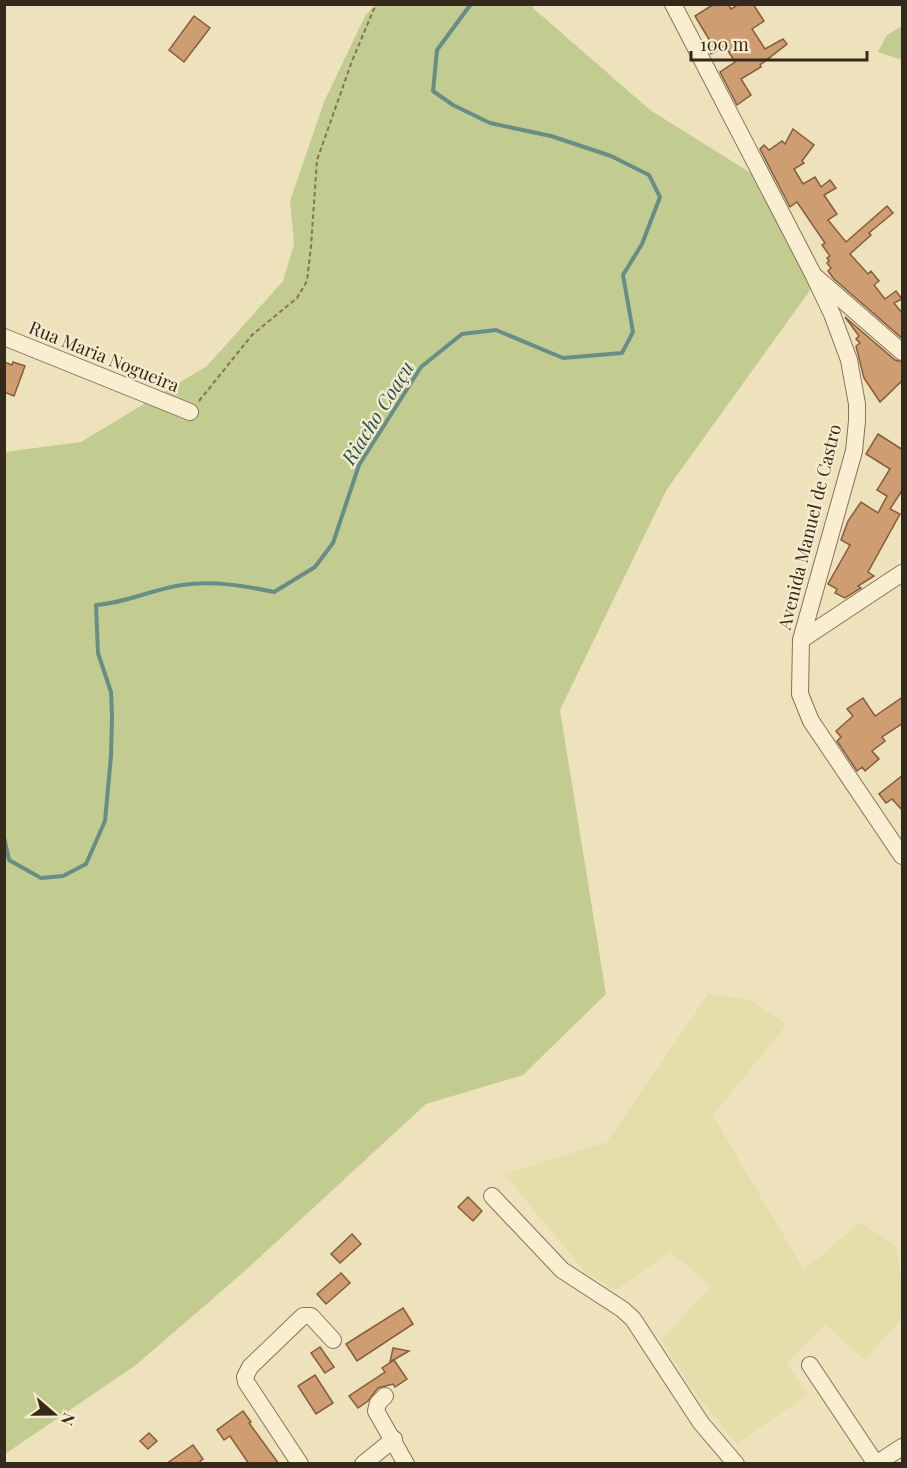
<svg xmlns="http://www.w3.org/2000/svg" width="907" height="1468" viewBox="0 0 907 1468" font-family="'Playfair Display',serif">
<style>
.farmland{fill:#e4deaa}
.green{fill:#c2cc91}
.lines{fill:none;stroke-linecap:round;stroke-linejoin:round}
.stream{stroke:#688d86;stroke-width:4}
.building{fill:#ce9d72;stroke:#865d3b;stroke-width:1.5}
.minor-casing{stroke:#877256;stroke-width:18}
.path{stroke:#877256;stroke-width:2;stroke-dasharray:4.5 3;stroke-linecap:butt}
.minor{stroke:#f9efd0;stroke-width:16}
.labels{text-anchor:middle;stroke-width:4.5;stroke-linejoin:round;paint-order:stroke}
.street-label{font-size:18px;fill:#35291b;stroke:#f6eccd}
.water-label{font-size:20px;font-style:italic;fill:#2a5655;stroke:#f6eccd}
</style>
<rect width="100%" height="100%" fill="#eee2bd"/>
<path class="farmland" d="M708,994L747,999L787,1024L713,1116L804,1270L860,1222L896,1246L900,1273L902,1274V1318L864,1360L825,1324L787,1363L808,1395L736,1444L691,1387L661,1340L711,1286L670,1252L616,1290L586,1273L504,1174L607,1142Z"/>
<g class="green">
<path d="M375,5H534L533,8L650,110L754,175L811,289L667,489L560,710L606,994L523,1075L426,1104L247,1269L136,1365L5,1454L4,452L81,442L207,366L283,281L294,244L290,201L324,102L365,16Z"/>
<path d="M902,26V60L878,52L887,35Z"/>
</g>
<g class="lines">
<path class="stream" d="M4,837L9,860L41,878L63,876L86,864L105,821L111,756L112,717L111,692L98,653L96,605C126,603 153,589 182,585C212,580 245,586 274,592L315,567L333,543L359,465L421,367L462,334L496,330L563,358L622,353L633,332L623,275L642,244L660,197L649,175L611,156L551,136L490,123L453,105L433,91L437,50L471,4"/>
</g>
<g class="building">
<path d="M714,4H728L731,9L739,4H753L764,21L752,29L765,49L783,39L787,44L760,65L761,67L741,79L751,95L737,105L720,72L735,62L725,46L711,54L706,44L710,41L695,16Z"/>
<path d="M194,16L210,28L184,62L169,50Z"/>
<path d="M793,129L814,145L802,161L804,163L794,169L803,184L815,177L821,187L830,180L836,188L824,195L837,214L828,220L846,242L887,206L893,213L869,233L871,235L850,254L868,274L871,271L879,281L874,285L885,299L896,291L902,299L894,303L903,314V339L834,279L828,271L831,268L827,263L829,261L827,258L830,256L822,245L825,243L797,202L790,207L760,149L764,145L769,150L782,141L785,144Z"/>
<path d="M845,317L895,360L903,362V380L880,402L864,378L856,346L860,343L856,339L859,336Z"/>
<path d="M4,362L12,365L13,362L25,366L14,396L4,392Z"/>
<path d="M878,434L903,450V489L890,509L900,514L868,572L874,576L858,586L861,588L845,598L835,593L837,589L828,584L850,545L841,540L848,521L861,502L878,513L887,496L877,490L890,469L866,454Z"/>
<path d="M903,697V723L882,737L885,741L872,751L879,759L865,771L862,767L857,771L837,741L841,737L836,731L853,716L847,709L863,698L875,716Z"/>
<path d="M903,775V811L892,799L886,803L879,794Z"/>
<path d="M468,1197L482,1211L473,1221L458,1207Z"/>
<path d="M352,1234L361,1244L340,1263L331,1254Z"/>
<path d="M341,1273L350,1283L326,1304L317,1294Z"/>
<path d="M403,1308L413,1324L357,1361L346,1344Z"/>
<path d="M320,1347L334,1367L325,1373L311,1353Z"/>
<path d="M393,1348L409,1351L390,1362Z"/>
<path d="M394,1360L407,1379L395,1387L393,1384L378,1388L368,1401L358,1408L349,1396L385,1372L382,1368Z"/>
<path d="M315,1375L333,1403L316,1414L298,1386Z"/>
<path d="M243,1411L251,1422L249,1423L279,1464H249L230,1436L224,1440L217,1430Z"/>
<path d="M149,1433L157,1441L148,1449L140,1441Z"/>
<path d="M193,1445L203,1459L197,1464H166Z"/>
</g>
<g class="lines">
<defs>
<g id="minor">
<path d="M673,4L813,274L832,314L849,360L857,404V421L854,451L801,640L800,694L811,721L902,856"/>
<path d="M817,278L902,352"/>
<path d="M4,337L190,412"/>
<path d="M801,640L902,573"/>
<path d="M492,1196L562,1270L622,1309L633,1319L701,1423L736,1464"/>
<path d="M810,1365L876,1464"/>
<path d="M385,1396L378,1403L376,1411L406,1464"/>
<path d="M300,1464L246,1382L245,1377L250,1367L303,1316H311L333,1340"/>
<path d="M363,1464L394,1439"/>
<path d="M876,1464L902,1447"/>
</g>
</defs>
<use href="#minor" class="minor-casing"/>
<path class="path" d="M199,401L252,335L297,298L307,281L311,246L317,160L352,61L376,4"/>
<use href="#minor" class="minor"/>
</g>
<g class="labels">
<g class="street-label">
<text transform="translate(104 357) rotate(22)" y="6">Rua Maria Nogueira</text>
<text transform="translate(810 527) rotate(-76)" y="6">Avenida Manuel de Castro</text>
</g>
<g class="water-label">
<text transform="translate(378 413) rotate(-58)" y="7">Riacho Coaçu</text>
</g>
</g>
<rect width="907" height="1468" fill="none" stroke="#35291b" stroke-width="12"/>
<g transform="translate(54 1414) rotate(110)" stroke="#f6eccd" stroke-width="4.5" paint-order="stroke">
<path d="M0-4.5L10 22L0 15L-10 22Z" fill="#35291b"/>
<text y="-9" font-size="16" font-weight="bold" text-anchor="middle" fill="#35291b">N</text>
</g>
<path d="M691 51v9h176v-9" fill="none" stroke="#35291b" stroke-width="3"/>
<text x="700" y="51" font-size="18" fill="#35291b" stroke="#f6eccd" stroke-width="4.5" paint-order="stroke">100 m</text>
</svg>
